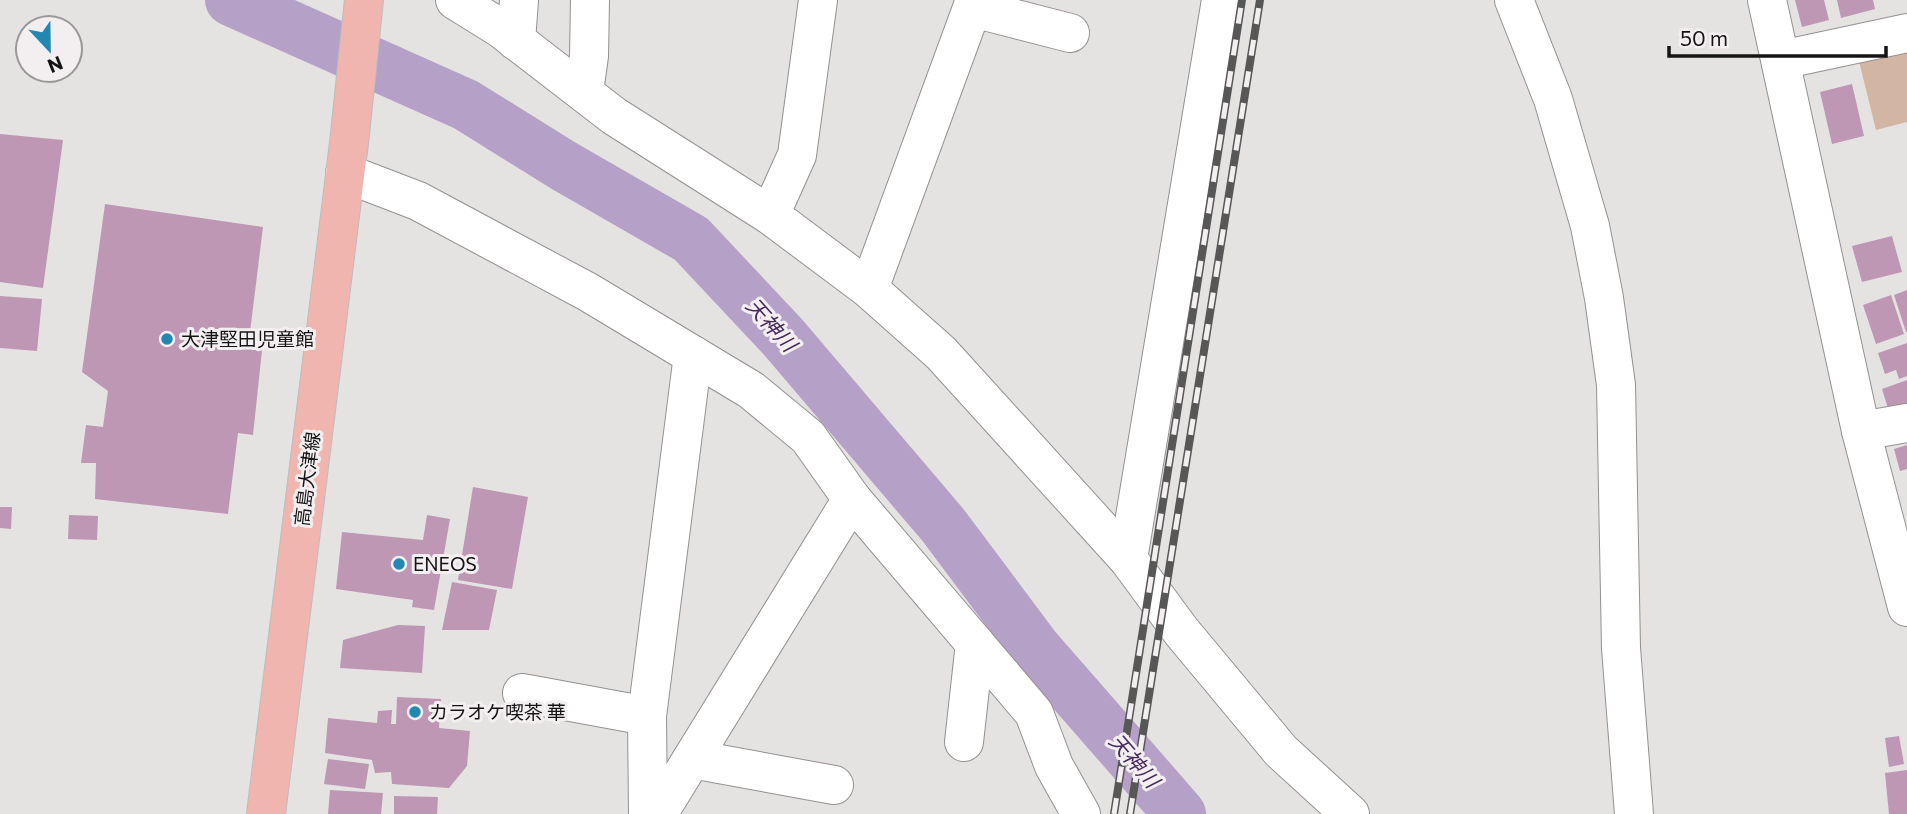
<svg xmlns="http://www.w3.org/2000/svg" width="1907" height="814" viewBox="0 0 1907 814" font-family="Commissioner,'Noto Sans JP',sans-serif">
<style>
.green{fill:#d3b5a4}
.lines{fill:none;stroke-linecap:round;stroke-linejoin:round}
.river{stroke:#b5a0c8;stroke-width:52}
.building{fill:#be97b4}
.minor-casing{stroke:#949191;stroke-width:40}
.major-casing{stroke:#bdbdbd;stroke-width:40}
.minor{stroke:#fff;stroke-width:38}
.major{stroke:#f0b5af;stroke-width:38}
.rail-casing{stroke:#585757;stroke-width:8}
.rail{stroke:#f3eff0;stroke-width:5;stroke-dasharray:16;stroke-linecap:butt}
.poi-dot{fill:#2388b1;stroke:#f3eff0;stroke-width:2.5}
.labels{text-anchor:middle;stroke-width:6;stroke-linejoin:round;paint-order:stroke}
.poi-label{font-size:19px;fill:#151414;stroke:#f3eff0;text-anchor:start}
.street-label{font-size:19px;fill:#151414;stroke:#f3eff0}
.water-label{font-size:21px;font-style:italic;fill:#482b5e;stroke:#f3eff0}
</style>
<rect width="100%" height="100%" fill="#e5e2e2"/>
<path class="green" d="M1907,35V122L1876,130L1855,45Z"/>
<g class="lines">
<path class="river" d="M231,0L466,105L564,166L691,239L783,337L943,525L1035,648L1180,814"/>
</g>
<g class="building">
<path d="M1795,0H1824L1829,20L1802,27Z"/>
<path d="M1837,0H1873L1875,9L1841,18Z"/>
<path d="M1852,84L1864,136L1832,144L1820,92Z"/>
<path d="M0,134L63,140L43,288L0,282Z"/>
<path d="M105,204L263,227L249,340L263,341L253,435L238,433L228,514L95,499L96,463H81L86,425L103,427L108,391L82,372Z"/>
<path d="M1892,236L1902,272L1862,282L1852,246Z"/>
<path d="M1907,290V332H1906L1894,295Z"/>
<path d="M1891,295L1904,334L1876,344L1863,305Z"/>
<path d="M0,296L42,299L37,351L0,348Z"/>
<path d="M1907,343V376L1899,379L1896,370L1885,374L1878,353Z"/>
<path d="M1907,380V413L1891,418L1882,389Z"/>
<path d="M1907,445V469L1900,471L1894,449Z"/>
<path d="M473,487L528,497L512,589L458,580Z"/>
<path d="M0,507H12L11,529L0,528Z"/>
<path d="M69,515L98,516L97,540L68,539Z"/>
<path d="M427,515L450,519L434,610L412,607L413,600L336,589L342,532L423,540Z"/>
<path d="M452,582L497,590L489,630H442Z"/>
<path d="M398,625L425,626L422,673L340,668L343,640Z"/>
<path d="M397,697L441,699L439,728L470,731L467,766L449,788L392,784L391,772L375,773L372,760L325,753L328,718L377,723L378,711L392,710L391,724H396Z"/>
<path d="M1899,736L1904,764L1889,767L1885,738Z"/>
<path d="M328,759L369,764L365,789L324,784Z"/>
<path d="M1907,770V814H1889L1885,773Z"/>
<path d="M330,790L383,793L381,814H328Z"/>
<path d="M394,796L438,797L437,814H394Z"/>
</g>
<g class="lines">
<defs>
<g id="minor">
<path d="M455,0L500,28L614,116L770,215L869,289L941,353L1128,559L1181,631L1281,751L1350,814"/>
<path d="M1514,0L1553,99L1590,226L1604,298L1616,385L1621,648L1634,814"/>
<path d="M1767,0L1861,431L1907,607"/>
<path d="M973,8L1070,33"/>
<path d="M516,41L519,0"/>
<path d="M1781,60L1907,33"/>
<path d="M584,92L589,56L590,0"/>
<path d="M345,173L418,201L588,292L751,390L808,437L852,499L1034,713L1054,766L1081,814"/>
<path d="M770,215L797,155L818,0"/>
<path d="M869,289L975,0"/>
<path d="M1861,431L1907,423"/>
<path d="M1128,559L1221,0"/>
<path d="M522,693L647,716"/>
<path d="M964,742L975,643"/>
<path d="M692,759L834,785"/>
<path d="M648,814L647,716L693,355"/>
<path d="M658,814L852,499"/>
</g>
<path id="major" d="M266,814L349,143L364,0"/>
</defs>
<use href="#minor" class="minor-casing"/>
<use href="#major" class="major-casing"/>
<use href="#minor" class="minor"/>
<use href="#major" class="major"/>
<defs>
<g id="rail">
<path d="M1114,814L1242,0"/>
<path d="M1130,814L1260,0"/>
</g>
</defs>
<use href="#rail" class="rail-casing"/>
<use href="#rail" class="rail"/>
</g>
<g class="poi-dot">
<circle cx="167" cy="339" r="7"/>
<circle cx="399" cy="564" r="7"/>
<circle cx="415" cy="712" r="7"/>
</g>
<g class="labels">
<g class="poi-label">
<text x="181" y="346">大津堅田児童館</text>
<text x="413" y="571">ENEOS</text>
<text x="429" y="719">カラオケ喫茶 華</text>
</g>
<g class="street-label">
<text transform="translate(307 479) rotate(-83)" y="7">高島大津線</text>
</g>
<g class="water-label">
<text transform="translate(771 325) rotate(48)" y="7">天神川</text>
<text transform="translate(1134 761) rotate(49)" y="7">天神川</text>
</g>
</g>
<g transform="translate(49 49) rotate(158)"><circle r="33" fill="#f3eff0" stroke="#9a9798" stroke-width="2"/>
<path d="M0-5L12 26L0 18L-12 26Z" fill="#2388b1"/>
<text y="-10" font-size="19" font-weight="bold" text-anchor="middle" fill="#151414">N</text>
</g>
<path d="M1669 46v10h217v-10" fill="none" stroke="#151414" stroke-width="3.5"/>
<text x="1680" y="46" font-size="21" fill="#151414" stroke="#f3eff0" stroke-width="5" paint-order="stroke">50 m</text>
</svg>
